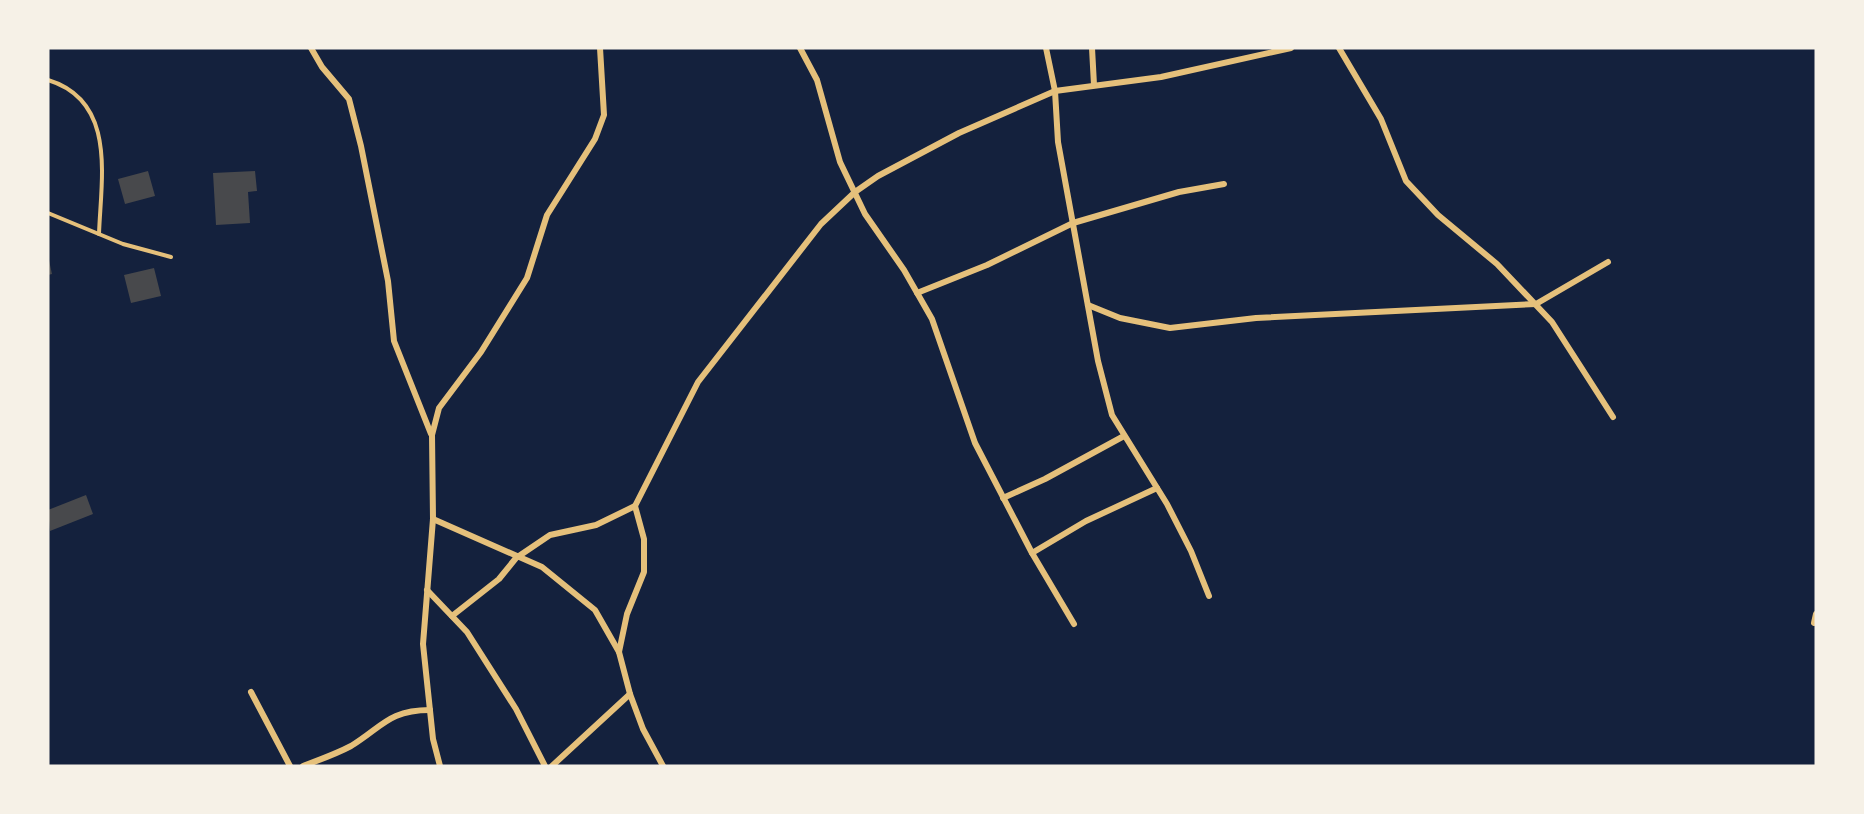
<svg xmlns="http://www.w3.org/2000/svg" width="1864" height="814" viewBox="0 0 1864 814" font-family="'Work Sans',sans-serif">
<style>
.building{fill:#48494c}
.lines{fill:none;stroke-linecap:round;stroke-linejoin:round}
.service{stroke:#e5c07b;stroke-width:4}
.minor{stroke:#e5c07b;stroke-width:6}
</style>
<rect width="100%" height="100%" fill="#14213d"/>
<g class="building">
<path d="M148,171L155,196L125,204L118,179Z"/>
<path d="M255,171L257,191L248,192L250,223L216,225L213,173Z"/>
<path d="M48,256L52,274L48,275Z"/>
<path d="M154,268L161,296L131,303L124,275Z"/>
<path d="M86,495L93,514L50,531L48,510Z"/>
</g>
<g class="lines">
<g class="service">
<path d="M48,80C117,101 101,178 99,234"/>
<path d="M48,213L123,244L171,257"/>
</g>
<g class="minor">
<path d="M311,48L322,67L349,99L361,146L388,281L394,341L431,434"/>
<path d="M800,48L817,80L840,162L865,214L904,270L932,319L975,443L1032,553L1074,624"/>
<path d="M1046,48L1055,91L1058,142L1098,361L1112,415L1167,504L1191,551L1209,596"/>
<path d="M1092,48L1094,85"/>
<path d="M1339,48L1381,119L1406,181L1438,215L1497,264L1552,322L1613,417"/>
<path d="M917,293L987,265L1073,223L1179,192L1224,184"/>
<path d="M1088,305L1120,318L1170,328L1256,318L1536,304L1608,262"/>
<path d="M1003,498L1045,479L1124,436"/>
<path d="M433,519L542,567L595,610L619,652L630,694L643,729L663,766"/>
<path d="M1032,553L1086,521L1157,488"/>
<path d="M427,590L467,632L516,709L545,766"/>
<path d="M452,616L499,579L516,558L550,535L596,525L635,506L698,382L821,224L855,192L878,176L959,133L1055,91L1161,77L1291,48"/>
<path d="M1814,623L1816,614"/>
<path d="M619,652L627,614L644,572V539L635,506"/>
<path d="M251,692L290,766"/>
<path d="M303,766C319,760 336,754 351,746C382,727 389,710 430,710"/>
<path d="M440,766L433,739L423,644L433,519L432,435L439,408L481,352L527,278L547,215L595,139L604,115L600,48"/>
<path d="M552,766L630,694"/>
</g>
</g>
<rect width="1864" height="814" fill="none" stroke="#f6f1e7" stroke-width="99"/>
</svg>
